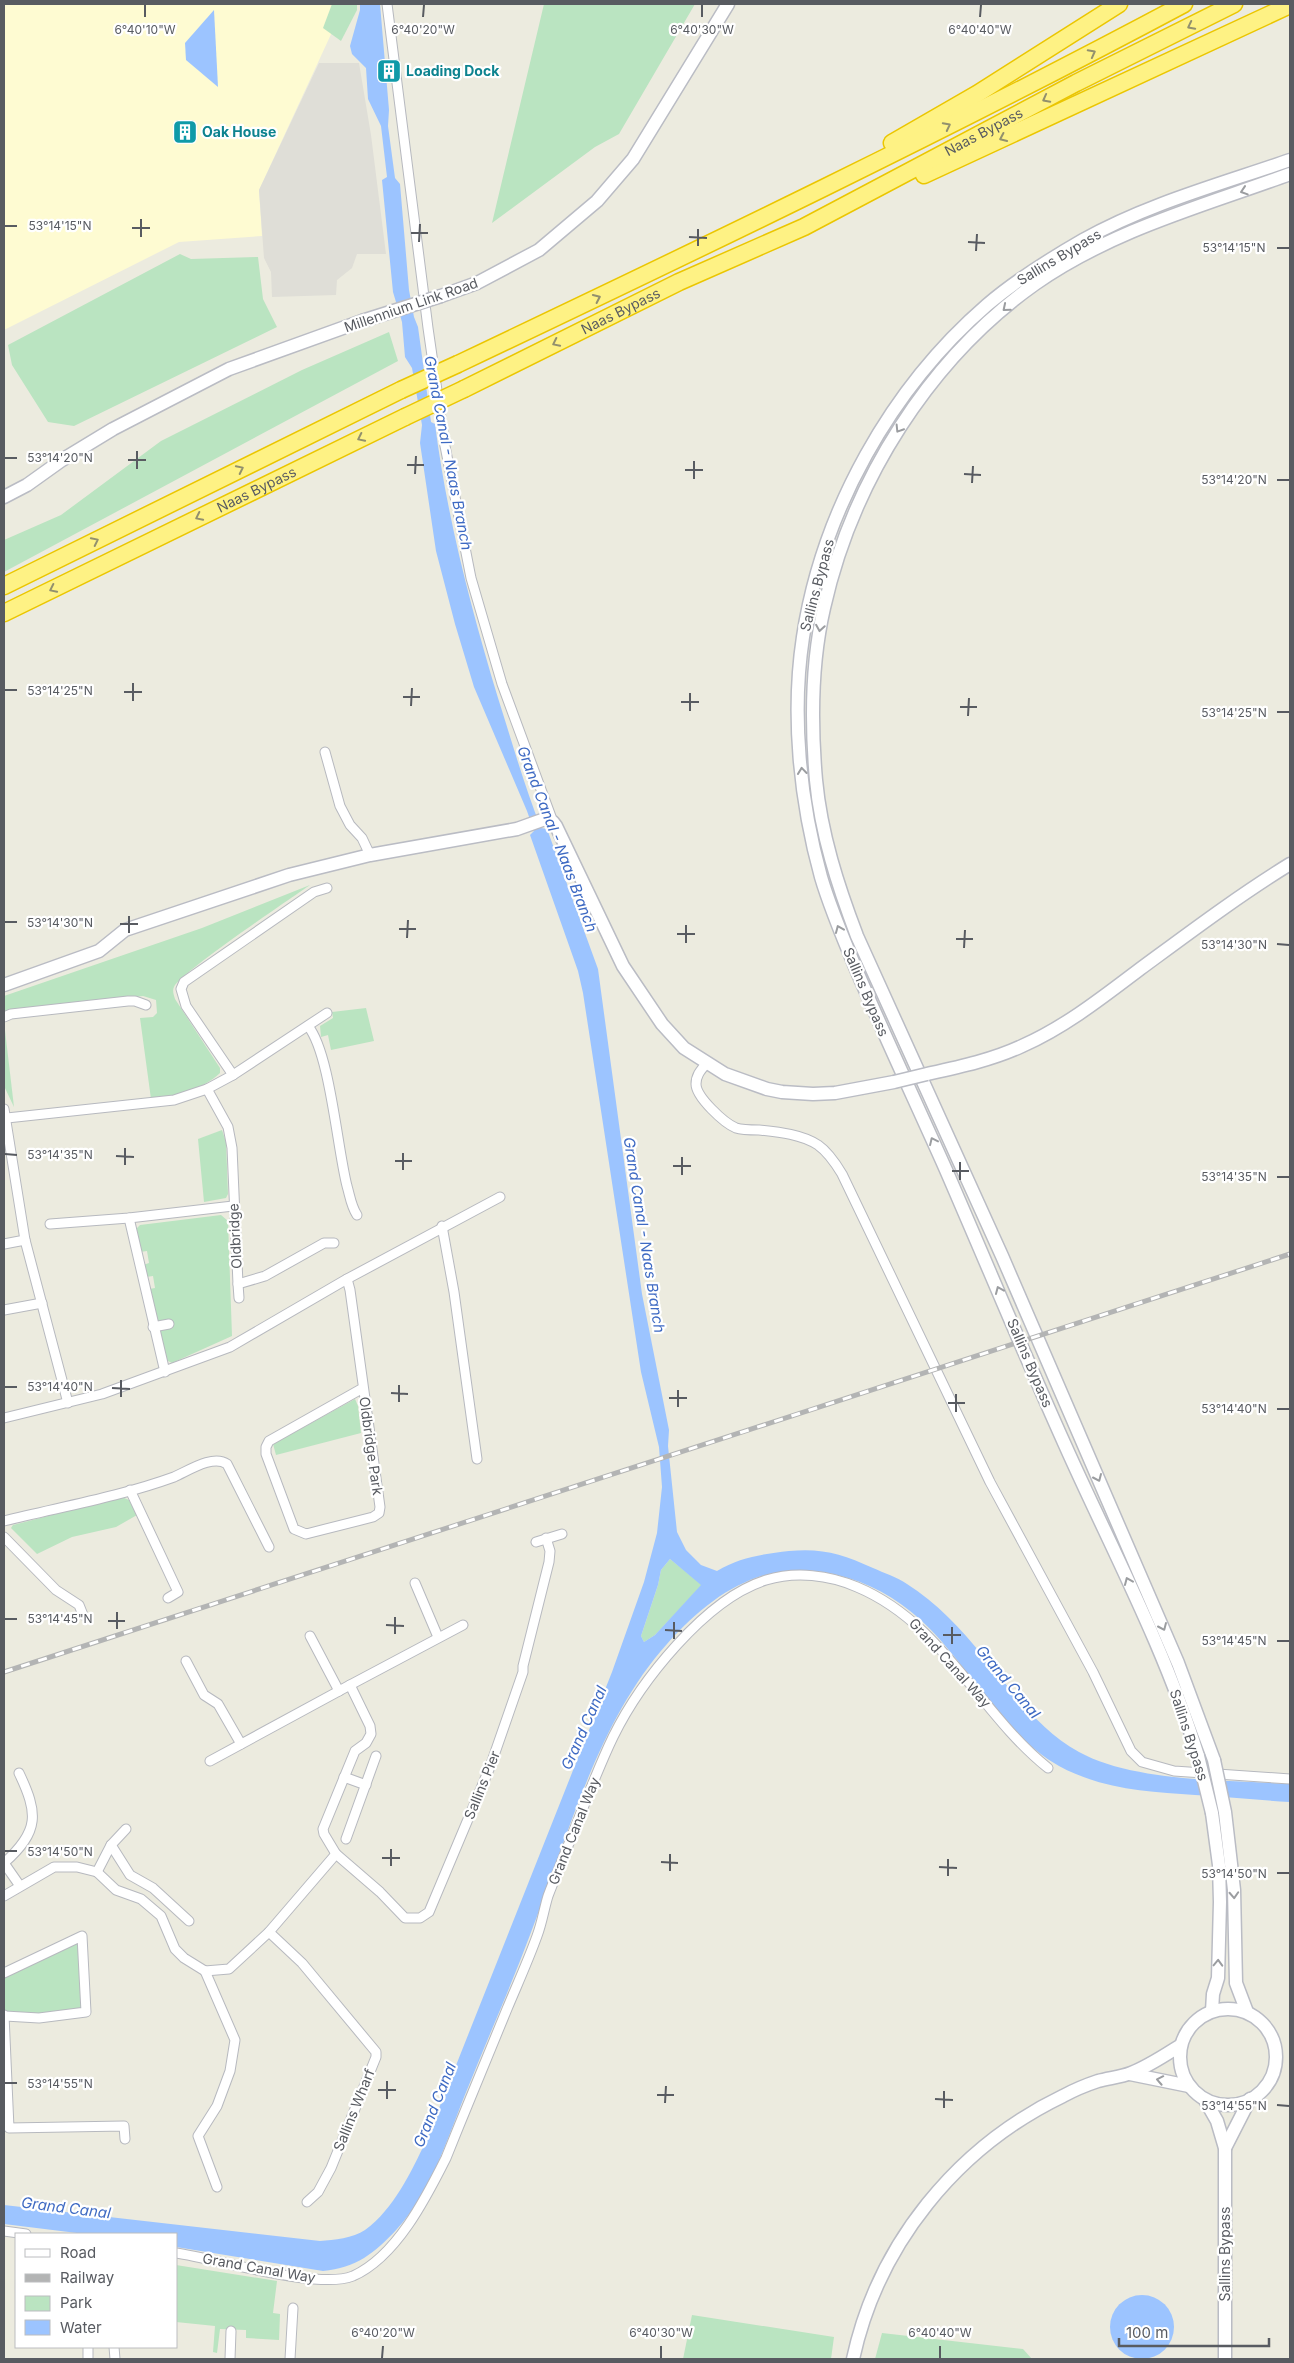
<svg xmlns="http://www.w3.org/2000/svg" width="1294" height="2363" viewBox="0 0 1294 2363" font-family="Inter,sans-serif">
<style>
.commercial{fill:#fefbd2}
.industrial{fill:#dfded7}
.green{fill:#bae4c1}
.water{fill:#9cc4ff;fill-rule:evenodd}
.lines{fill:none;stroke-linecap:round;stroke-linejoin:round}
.street-casing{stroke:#b7b9bf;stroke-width:11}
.secondary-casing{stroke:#babcc4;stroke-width:15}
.highway-casing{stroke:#ebc600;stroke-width:19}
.street{stroke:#fff;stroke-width:9}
.secondary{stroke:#fff;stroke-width:12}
.highway{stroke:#fef284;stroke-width:16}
.rail-casing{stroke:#b3b4b4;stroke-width:5}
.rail{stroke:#fff;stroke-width:3;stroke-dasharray:9;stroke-linecap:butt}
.secondary-bridge-casing{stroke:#babcc4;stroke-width:15;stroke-linecap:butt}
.highway-bridge-casing{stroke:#ebc600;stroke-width:19;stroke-linecap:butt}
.secondary-bridge{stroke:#fff;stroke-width:12}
.highway-bridge{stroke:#fef284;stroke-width:16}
.oneway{stroke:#92906d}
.oneway2{stroke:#9b9da0}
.ticks{fill:none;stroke:#585b61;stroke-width:2}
.labels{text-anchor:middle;stroke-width:4.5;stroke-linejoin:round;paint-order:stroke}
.culture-label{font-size:14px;font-weight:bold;fill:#0d838f;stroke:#fff;text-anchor:start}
.street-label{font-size:14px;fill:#585b61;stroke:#fff}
.water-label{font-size:15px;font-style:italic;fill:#3e6ac3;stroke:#fff}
.ticks-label{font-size:12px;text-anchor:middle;fill:#585b61;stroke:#fff;stroke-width:4.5;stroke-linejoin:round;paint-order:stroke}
</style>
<rect width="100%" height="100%" fill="#ecebdf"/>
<path class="commercial" d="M4,4H345L259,190L262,236L179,242L4,330Z"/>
<path class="industrial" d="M319,63H359L371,135L386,254H357L352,268L337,280L336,295L272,297L271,272L264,258L259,190Z"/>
<g class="green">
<path d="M332,4H357V10L341,41L323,28Z"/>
<path d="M544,4H695L619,134L595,147L492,223Z"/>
<path d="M180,254L191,259L258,257L263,299L277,327L74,426L48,422L12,365L8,345Z"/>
<path d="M389,332L398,361L4,572V540L61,515L161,441L302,370Z"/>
<path d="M310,885C290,899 180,973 174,987C172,991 174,995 175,999L220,1068V1073C203,1089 174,1098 151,1099L140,1018L153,1017L157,1013L156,1000L143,996L4,1011V996L202,928Z"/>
<path d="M366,1008L374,1041L331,1050L328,1035L321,1037L320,1026L333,1018L332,1012Z"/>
<path d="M4,1022L14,1107L4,1086Z"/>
<path d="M222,1130L226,1142L228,1194L226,1198L204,1202L198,1139Z"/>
<path d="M221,1215L228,1221L232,1336L172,1363L166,1360L159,1331L173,1328L171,1320L157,1323L149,1289L155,1288L153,1276L146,1277L143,1265L149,1263L147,1251L140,1252L135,1230L140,1225Z"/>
<path d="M355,1399L358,1406L361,1433L276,1455L273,1444Z"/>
<path d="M122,1497L129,1500L137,1515L116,1527L72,1537L37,1554L11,1528L13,1525Z"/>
<path d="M670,1559L702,1585L655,1635L644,1642L641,1636L658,1585L661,1570Z"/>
<path d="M80,1938L84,2011L30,2015L4,2013V1974Z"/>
<path d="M176,2265L277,2281L273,2313L280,2314L279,2340L246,2338V2330L220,2329L217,2353L213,2352L215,2326L176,2322Z"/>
<path d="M692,2315L834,2337L831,2359H683Z"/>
<path d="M882,2333L1023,2349L1032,2359H875Z"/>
</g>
<g class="water">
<path d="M360,4H380L389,110L388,126L395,178L400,184L409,290L414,317L418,327L431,422L435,424C447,518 471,608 498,698C512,742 524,785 541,828L547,829L598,969L642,1294L669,1430L668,1446L677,1532L686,1550L701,1565L717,1571C740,1557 763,1554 789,1551C823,1548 842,1554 873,1568C884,1573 897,1577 907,1584C936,1602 962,1630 983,1656C1013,1692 1038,1729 1079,1752C1133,1782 1228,1780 1290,1784V1802C1258,1800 1227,1797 1195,1795C1148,1792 1101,1789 1059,1766C1007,1738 971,1670 929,1628C906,1605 879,1587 848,1578C773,1554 717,1588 667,1644C597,1722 567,1839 530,1935C511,1986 489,2035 469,2085C449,2133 433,2190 397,2229C375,2253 356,2268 323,2271L176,2247V2234H85L4,2224V2205L320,2241C334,2240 353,2238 365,2230C394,2209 411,2172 426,2141L612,1672L644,1582L657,1533L662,1487L659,1447L641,1372L583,993L578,971L530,835L534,831L527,811L474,687L455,624L436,551L420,443L422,425L412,368L405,357L402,322L393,292L382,180L387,177L381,126L368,99L366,68L352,54L350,46L360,10ZM670,1559L701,1585L655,1635L644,1642L641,1636L658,1585L661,1570Z"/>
<path d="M214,10L218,87L186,60L185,43Z"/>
<circle cx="1142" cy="2327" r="32"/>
</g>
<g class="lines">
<defs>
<g id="street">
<path d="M387,4L428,328L445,446L471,578L502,684L553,822"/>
<path d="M325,752L340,806L350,825L362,838L370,855"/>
<path d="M4,1017L11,1014L128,1001H135L146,1005"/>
<path d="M308,1026C330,1053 337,1147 347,1186C350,1196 351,1206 357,1215"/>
<path d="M706,1064C701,1070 696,1075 696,1084C696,1097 724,1123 736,1128C742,1130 752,1130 759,1130C778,1132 801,1134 818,1145C828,1152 836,1164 842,1174L990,1482L1093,1672L1131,1751L1142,1762L1174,1771L1290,1779"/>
<path d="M233,1075L186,1006L181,989L184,982L314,892L327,888"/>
<path d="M207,1089L228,1127L232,1148L238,1284L265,1276L324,1243H334"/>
<path d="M4,1109L25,1240L68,1403"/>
<path d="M7,1118L174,1100L207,1089L233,1075L327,1013"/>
<path d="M129,1218L165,1372"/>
<path d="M50,1224L129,1218L233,1206"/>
<path d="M442,1226L454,1292L477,1459"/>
<path d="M4,1244L25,1240"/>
<path d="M347,1279L350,1290L380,1507L379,1513L373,1517L306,1534L294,1529L266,1454V1447L269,1441L363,1388"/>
<path d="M238,1284L239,1298"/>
<path d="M4,1310L42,1303"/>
<path d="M153,1327L169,1324"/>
<path d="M4,1418L102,1394L230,1347L347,1279L500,1197"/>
<path d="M130,1490L178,1592L168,1598"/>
<path d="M4,1521C60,1507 119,1497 174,1477C188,1471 213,1454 227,1464L269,1547"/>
<path d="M4,1537L56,1590L79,1605L83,1615"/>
<path d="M536,1542L562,1534"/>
<path d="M415,1583L438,1637"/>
<path d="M310,1636L339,1691"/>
<path d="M186,1661L204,1695L218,1704L241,1744"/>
<path d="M350,1685L463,1625"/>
<path d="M210,1761L350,1685L370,1726L371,1734L366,1743L355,1751L323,1829L324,1834L336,1854"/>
<path d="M344,1777L366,1785"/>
<path d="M346,1839L376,1756"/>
<path d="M111,1845L130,1875L153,1888L189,1921"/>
<path d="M4,1863C40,1831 38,1813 19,1773"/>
<path d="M4,1863L20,1886"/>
<path d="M97,1872L111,1845L126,1829"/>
<path d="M4,1896L54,1867H77L97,1872L116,1890L141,1899L161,1916L175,1949L184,1958L205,1971"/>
<path d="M269,1932L302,1963L376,2052V2057L331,2168L318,2192L307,2202"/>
<path d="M205,1971L229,1969L269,1932L336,1854L380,1892L405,1918H420L429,1912L490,1767L523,1672V1666L549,1562L550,1551L546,1538"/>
<path d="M205,1971L235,2040L230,2071L217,2106L198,2136L217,2187"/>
<path d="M4,1973L82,1936L86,2012L39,2018L5,2016"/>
<path d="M4,2015L9,2128L124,2126L125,2139"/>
<path d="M4,2231L26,2234"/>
<path d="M176,2253C218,2259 318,2290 353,2276C396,2257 426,2198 446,2158C466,2108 487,2058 507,2009C517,1985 528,1961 537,1936C542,1923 544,1909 548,1896C556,1875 565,1854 573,1833C586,1801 598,1768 613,1737C640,1682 705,1599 766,1580C796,1571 829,1575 857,1587C943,1623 979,1713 1048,1768"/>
<path d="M114,2347L115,2359"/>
<path d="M88,2359V2347"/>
<path d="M230,2359L231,2331"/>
<path d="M290,2359L293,2308"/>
</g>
<g id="secondary">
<path d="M441,296L477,283L539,250L597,201L633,159L728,4"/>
<path d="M4,497L27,485L62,460L113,429L229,369L362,321"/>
<path d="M4,985L99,951L125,930L289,875L370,855L517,829L545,819L553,822L556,826L623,966L662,1024L684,1048L725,1074L767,1089L782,1092L813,1094L835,1093L894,1082"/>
<path d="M927,1074C959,1067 992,1060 1022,1046C1065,1027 1103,997 1140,969C1189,933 1238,896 1290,864"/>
<path d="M1198,1756C1165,1648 1111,1548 1065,1445C1024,1354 986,1262 946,1170C917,1105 887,1041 859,976C845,943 831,911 821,877C800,801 791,715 803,637C822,511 891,388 987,305C1016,280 1050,259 1083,240C1147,204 1221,184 1290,160"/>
<path d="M1214,1760L1178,1663L1002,1256L857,936C838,886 821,834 816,780C811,723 811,664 824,608C852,482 929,359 1035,284C1112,230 1203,206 1290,174"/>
<path d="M1225,1812L1234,1890L1236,1983L1247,2012"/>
<circle cx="1228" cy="2057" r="48"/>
<path d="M1212,2011L1213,1994L1218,1978L1220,1902L1219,1865L1212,1813"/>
<path d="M1130,2074L1189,2086"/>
<path d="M1205,2100L1217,2121L1225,2148V2359"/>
<path d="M1225,2148L1250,2099"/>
<path d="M853,2359C878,2244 957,2147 1063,2096C1074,2090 1086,2085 1098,2081C1109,2078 1121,2077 1131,2073C1149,2066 1165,2055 1181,2045"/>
</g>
<g id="highway">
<path d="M892,143L977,94L1119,4"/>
<path d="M924,175L1290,5"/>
<path d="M458,364C702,248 946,131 1184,4"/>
<path id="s1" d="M464,389L679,282L804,227L1076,83L1234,4"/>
<path d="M4,586L401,390"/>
<path id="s2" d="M4,613L405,417"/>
</g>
</defs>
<use href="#street" class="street-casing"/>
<use href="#secondary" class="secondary-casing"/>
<use href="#highway" class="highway-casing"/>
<use href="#street" class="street"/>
<use href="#secondary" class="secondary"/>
<use href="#highway" class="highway"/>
<defs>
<path id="rail" d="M4,1672L1290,1254"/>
</defs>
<use href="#rail" class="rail-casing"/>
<use href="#rail" class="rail"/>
<defs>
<g id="secondary-bridge">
<path d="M362,321L441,296"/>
<path d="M894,1082L927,1074"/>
<path d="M1198,1756L1212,1813"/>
<path d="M1214,1760L1225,1812"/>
</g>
<g id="highway-bridge">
<path d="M401,390L458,364"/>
<path d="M405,417L464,389"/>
</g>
</defs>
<use href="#secondary-bridge" class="secondary-bridge-casing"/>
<use href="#highway-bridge" class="highway-bridge-casing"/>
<use href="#secondary-bridge" class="secondary-bridge"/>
<use href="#highway-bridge" class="highway-bridge"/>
</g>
<defs><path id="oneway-chevron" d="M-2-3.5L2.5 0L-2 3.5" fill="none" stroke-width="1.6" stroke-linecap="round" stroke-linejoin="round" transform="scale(1.25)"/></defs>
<g class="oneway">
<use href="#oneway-chevron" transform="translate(1191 26) rotate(153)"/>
<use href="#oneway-chevron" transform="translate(1092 53) rotate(-28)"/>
<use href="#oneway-chevron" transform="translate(1046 99) rotate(152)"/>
<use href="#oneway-chevron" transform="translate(947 126) rotate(-27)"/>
<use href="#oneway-chevron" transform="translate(1003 138) rotate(155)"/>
<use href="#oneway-chevron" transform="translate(597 298) rotate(-25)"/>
<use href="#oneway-chevron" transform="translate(556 343) rotate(154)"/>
<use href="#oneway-chevron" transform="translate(361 438) rotate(154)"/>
<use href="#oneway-chevron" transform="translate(240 469) rotate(-26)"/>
<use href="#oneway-chevron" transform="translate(199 517) rotate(154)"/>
<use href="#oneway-chevron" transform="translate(95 541) rotate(-26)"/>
<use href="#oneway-chevron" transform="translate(53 589) rotate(154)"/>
</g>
<g class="oneway2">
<use href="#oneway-chevron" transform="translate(1244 191) rotate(162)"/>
<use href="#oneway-chevron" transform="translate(1006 308) rotate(140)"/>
<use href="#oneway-chevron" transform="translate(899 429) rotate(122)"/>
<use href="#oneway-chevron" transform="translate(820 628) rotate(99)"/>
<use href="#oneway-chevron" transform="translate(802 771) rotate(-96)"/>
<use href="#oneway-chevron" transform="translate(839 929) rotate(-113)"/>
<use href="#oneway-chevron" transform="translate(933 1141) rotate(-115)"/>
<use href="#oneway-chevron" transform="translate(999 1290) rotate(-113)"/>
<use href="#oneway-chevron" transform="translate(1098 1478) rotate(66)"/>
<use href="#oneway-chevron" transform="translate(1128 1581) rotate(-113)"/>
<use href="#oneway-chevron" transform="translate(1163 1627) rotate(66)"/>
<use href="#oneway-chevron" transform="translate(1234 1895) rotate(87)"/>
<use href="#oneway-chevron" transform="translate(1218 1963) rotate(-88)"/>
<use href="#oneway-chevron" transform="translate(1160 2080) rotate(-169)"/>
</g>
<path class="ticks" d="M145,17V5M423,17L424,5M702,17V5M980,17L981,5M5,226H17M132,228H150M411,233H428M141,237V219M689,237L707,238M419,242L420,224M968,242L985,243M698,246V229M1277,248H1289M976,251L977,234M5,458H17M128,460H146M407,465H424M137,469V451M685,470H703M415,474L416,456M964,474L981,475M694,479V461M1277,480H1289M972,483L973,466M5,690H17M124,692H142M403,697H420M133,701V683M681,702H699M411,706L412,688M960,707H977M690,711V693M1277,712H1289M968,716L969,698M5,922H17M120,924H138M399,929H416M129,933V916M677,934H695M407,938L408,920M956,939H973M686,943V925M1277,944L1289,945M964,948L965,930M5,1154L17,1155M116,1156L134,1157M395,1161H412M125,1165V1148M673,1166H691M403,1170V1153M952,1171H969M682,1175V1157M1277,1177H1289M960,1180V1162M5,1387H17M112,1388L130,1389M391,1393L408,1394M121,1397V1380M669,1398H687M399,1402V1385M948,1403H965M678,1407V1390M1277,1409H1289M956,1412V1394M5,1619H17M108,1621H125M386,1625L404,1626M117,1629V1612M665,1630L682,1631M395,1634V1617M943,1635H961M674,1639V1622M1277,1641H1289M952,1644V1627M5,1851H17M382,1858H400M661,1862L678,1863M391,1866V1849M939,1867L957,1868M670,1871V1854M1277,1873H1289M948,1876V1859M5,2083H17M378,2090H396M657,2095H674M387,2099V2081M935,2099L953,2100M665,2103L666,2086M1277,2105L1289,2106M944,2108V2091M382,2358L383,2346M661,2358V2346M940,2358V2346"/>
<defs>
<symbol id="building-square" viewBox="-11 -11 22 22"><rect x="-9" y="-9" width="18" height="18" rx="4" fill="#0f9aa8" stroke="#fff"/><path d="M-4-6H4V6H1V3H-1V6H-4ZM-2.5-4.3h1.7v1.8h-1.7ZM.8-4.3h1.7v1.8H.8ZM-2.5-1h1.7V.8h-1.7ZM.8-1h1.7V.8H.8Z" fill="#fff"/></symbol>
</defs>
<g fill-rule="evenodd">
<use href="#building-square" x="375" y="57" width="28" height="28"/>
<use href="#building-square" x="171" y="118" width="28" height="28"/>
</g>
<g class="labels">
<g class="culture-label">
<text x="406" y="76">Loading Dock</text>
<text x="202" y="137">Oak House</text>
</g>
<g class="street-label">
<text dy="5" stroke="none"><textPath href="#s1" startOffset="580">Naas Bypass</textPath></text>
<text transform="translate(1059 257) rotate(-31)" y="5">Sallins Bypass</text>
<text transform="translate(411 305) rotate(-19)" y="5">Millennium Link Road</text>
<text dy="5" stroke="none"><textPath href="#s1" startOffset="175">Naas Bypass</textPath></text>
<text dy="5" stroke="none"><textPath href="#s2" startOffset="281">Naas Bypass</textPath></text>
<text transform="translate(817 585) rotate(-75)" y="5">Sallins Bypass</text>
<text transform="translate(866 992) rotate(67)" y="5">Sallins Bypass</text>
<text transform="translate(235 1236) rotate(-93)" y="5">Oldbridge</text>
<text transform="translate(1030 1363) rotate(67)" y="5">Sallins Bypass</text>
<text transform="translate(371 1446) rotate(82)" y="5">Oldbridge Park</text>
<text transform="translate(950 1663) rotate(48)" y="5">Grand Canal Way</text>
<text transform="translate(1189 1735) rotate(72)" y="5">Sallins Bypass</text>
<text transform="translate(482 1785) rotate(-68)" y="5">Sallins Pier</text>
<text transform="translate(574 1831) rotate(-68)" y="5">Grand Canal Way</text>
<text transform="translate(354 2110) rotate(-68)" y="5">Sallins Wharf</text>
<text transform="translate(1225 2254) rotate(-90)" y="5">Sallins Bypass</text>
<text transform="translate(259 2268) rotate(10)" y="5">Grand Canal Way</text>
</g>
<g class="water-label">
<text transform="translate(448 453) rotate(79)" y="5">Grand Canal - Naas Branch</text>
<text transform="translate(557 839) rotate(69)" y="5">Grand Canal - Naas Branch</text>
<text transform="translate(644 1235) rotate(81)" y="5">Grand Canal - Naas Branch</text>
<text transform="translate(1008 1682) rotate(50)" y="5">Grand Canal</text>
<text transform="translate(584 1728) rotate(-66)" y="5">Grand Canal</text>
<text transform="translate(435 2105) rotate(-68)" y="5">Grand Canal</text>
<text transform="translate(66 2208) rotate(7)" y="5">Grand Canal</text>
</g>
</g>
<g class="ticks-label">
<text x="145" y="34">6°40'10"W</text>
<text x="423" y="34">6°40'20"W</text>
<text x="702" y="34">6°40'30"W</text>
<text x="980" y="34">6°40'40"W</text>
<text x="60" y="230">53°14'15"N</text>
<text x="1234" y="252">53°14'15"N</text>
<text x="60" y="462">53°14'20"N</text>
<text x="1234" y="484">53°14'20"N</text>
<text x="60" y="695">53°14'25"N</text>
<text x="1234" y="717">53°14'25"N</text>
<text x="60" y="927">53°14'30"N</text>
<text x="1234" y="949">53°14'30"N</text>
<text x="60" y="1159">53°14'35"N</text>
<text x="1234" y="1181">53°14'35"N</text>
<text x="60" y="1391">53°14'40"N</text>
<text x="1234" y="1413">53°14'40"N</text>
<text x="60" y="1623">53°14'45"N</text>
<text x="1234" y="1645">53°14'45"N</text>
<text x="60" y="1856">53°14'50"N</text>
<text x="1234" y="1878">53°14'50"N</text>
<text x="60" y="2088">53°14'55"N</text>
<text x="1234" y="2110">53°14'55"N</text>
<text x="383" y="2337">6°40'20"W</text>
<text x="661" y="2337">6°40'30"W</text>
<text x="940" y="2337">6°40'40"W</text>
</g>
<rect width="1294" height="2363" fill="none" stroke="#585b61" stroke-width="10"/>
<rect x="15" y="2233" width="162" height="115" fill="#ffffff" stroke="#bcbdc0"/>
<rect x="25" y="2249" width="25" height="8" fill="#ffffff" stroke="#bcbdc0"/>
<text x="60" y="2258" font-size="15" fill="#585b61">Road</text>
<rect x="25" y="2274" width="25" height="8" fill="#b3b4b4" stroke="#bcbdc0"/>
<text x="60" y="2283" font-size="15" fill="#585b61">Railway</text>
<rect x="25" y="2296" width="25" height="15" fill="#bae4c1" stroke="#bcbdc0"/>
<text x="60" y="2308" font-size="15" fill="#585b61">Park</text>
<rect x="25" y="2320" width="25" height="15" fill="#9cc4ff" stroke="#bcbdc0"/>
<text x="60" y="2333" font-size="15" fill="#585b61">Water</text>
<path d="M1119 2338v8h150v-8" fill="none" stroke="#585b61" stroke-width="2.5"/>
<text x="1126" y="2338" font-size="15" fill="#585b61" stroke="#ffffff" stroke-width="4" paint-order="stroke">100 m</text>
</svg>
